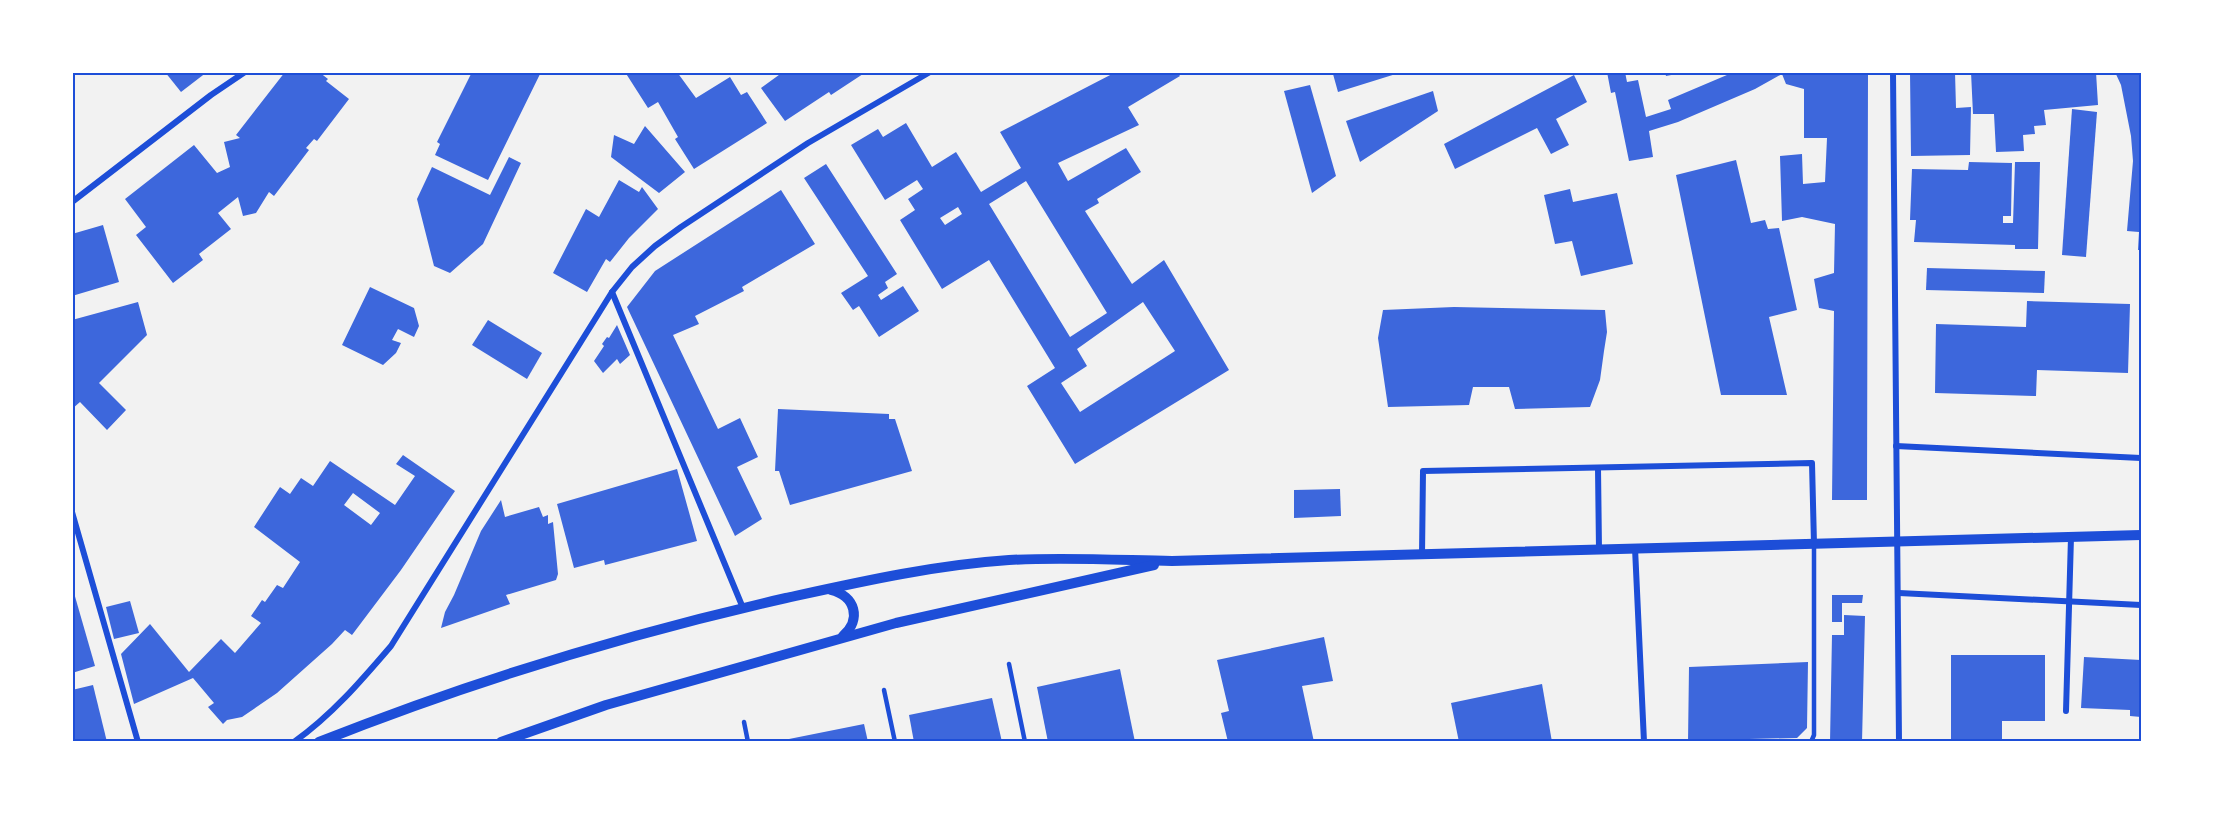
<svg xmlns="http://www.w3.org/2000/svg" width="2213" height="814" viewBox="0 0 2213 814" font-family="'Golos Text',sans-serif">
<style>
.building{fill:#3d67dc;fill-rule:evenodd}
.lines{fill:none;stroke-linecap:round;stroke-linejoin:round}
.service{stroke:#1d4ed8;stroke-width:4.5}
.minor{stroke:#1d4ed8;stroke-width:6}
.tertiary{stroke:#1d4ed8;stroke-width:10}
.neatline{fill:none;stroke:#1d4ed8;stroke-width:2}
</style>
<rect width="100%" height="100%" fill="#f2f2f2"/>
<g class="building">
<path d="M165,72H207L181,92Z"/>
<path d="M285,72H319L328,79L326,81L349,99L317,141L314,139L306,148L309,150L274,196L269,192L256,213L243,216L238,197L218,213L231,229L199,254L203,260L173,283L136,235L146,227L125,199L194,145L217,173L230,167L224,142L240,138L236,135Z"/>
<path d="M472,72H541L488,180L435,155L440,144L437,142Z"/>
<path d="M625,72H677L696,98L730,77L741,95L747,92L767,123L694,169L675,139L678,137L658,102L648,108Z"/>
<path d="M783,72H866L831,95L829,92L785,121L761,88Z"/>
<path d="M1116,72H1177L1180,76L1128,107L1139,125L1058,163L1068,181L1126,148L1141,172L1097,199L1099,203L1085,211L1132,284L1164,260L1229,370L1075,464L1027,386L1055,368L989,260L942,289L900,220L915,210L908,199L923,189L917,180L885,200L851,145L878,129L883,137L906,123L932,167L956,152L981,192L1021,168L1000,132ZM1026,181L1107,313L1070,337L989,204ZM958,207L962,214L945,225L940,218ZM1143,302L1175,351L1080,412L1061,383L1087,366L1077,349Z"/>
<path d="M1327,72H1399V73L1338,92L1333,74L1328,75Z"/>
<path d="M1607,72H1625L1627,82L1638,80L1646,117L1671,109L1668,100L1734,72H1781L1782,74L1755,89L1678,122L1649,131L1653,157L1629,161L1615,92L1611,93Z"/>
<path d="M1665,72H1682V73L1666,76Z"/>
<path d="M1787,72H1868L1867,500H1832L1834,311L1819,308L1814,279L1834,273L1835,224L1802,217L1782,221L1780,156L1802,154L1803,184L1825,182L1827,138H1804V89L1786,84L1782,74Z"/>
<path d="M1910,72H1955L1956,108L1971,107L1970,155L1911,156Z"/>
<path d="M1971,72H2096L2098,105L2044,110L2046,125L2034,126L2035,134L2023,135L2024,151L1996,152L1994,114H1973Z"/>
<path d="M2115,72H2141V250H2138L2139,232L2127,231L2133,161L2131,136L2121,85Z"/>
<path d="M1574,75L1587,102L1556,119L1569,145L1551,154L1537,128L1455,169L1444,144Z"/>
<path d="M1310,85L1336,176L1312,193L1284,91Z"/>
<path d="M1433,91L1438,111L1360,162L1346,121Z"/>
<path d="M2072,109L2097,112L2086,257L2062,255Z"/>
<path d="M645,126L685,172L659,193L611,157L614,135L634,144Z"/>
<path d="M509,157L521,163L483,244L450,273L434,266L417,199L432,167L490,195Z"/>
<path d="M1736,160L1751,223L1765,220L1768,229L1779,228L1797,310L1769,317L1787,395H1721L1676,175Z"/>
<path d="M1969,162L2012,163L2011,216H2003V223H2013L2015,162H2040L2038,249H2015V245L1914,242L1916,220H1910L1912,169L1968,170Z"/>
<path d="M826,164L897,274L885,282L888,288L878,295L881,300L903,286L919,311L879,337L859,306L853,310L841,293L868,276L804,178Z"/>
<path d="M619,180L639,192L642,187L658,209L629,238L610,262L606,259L587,292L553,273L586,209L599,217Z"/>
<path d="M1570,189L1573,202L1617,193L1633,264L1581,276L1572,241L1555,244L1544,195Z"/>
<path d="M781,190L815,244L742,287L744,291L695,316L699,324L673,335L718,429L740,418L758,457L737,467L762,519L735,536L627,307L655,271Z"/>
<path d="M103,225L119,282L72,296V234Z"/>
<path d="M1927,268L2045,271L2044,293L1926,290Z"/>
<path d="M370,287L414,308L419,326L414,337L398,329L392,340L401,343L396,353L383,365L342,345Z"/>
<path d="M2027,301L2130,304L2128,373L2037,370L2036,396L1935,393L1936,324L2026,327Z"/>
<path d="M138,302L147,335L99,383L126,410L107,430L80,402L72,409V320Z"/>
<path d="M1454,307L1605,310L1607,332L1604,351L1600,380L1590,407L1515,409L1509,387H1473L1469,405L1388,407L1378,338L1383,310Z"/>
<path d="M488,320L542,353L527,379L472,345Z"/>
<path d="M617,325L630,355L620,364L617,359L603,373L594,361L604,346L602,344L607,337L609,338Z"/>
<path d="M778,409L889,414V419H895L912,471L790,505L779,471H775Z"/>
<path d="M403,455L455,491L401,570L352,635L345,630L332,644L277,693L242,717L227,720L223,724L208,707L214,703L193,678L134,704L121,654L150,624L189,672L221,639L235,653L261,623L251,616L262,600L265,602L277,585L283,588L300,562L254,527L280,487L290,494L301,478L313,486L330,461L395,505L415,476L396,464ZM353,493L380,513L371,525L344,505Z"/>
<path d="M677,469L697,541L605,565L604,560L574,568L557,504Z"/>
<path d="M1340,489L1341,516L1294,518V490Z"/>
<path d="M501,500L505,517L539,507L543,517L548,515V524L553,522L558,574L556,580L506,595L510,604L441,628L445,612L454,595L481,531Z"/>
<path d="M72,586L95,666L72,673Z"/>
<path d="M1832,595H1863L1862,603H1842V622H1832Z"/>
<path d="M130,601L139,633L114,639L106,607Z"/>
<path d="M1844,615L1865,616L1862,742H1830L1832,635H1844Z"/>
<path d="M1324,637L1333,681L1302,686L1314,742H1228L1221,713L1229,711L1217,660Z"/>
<path d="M1951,655H2045V721H2002V742H1951Z"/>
<path d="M2084,657L2141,660V717L2130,716V710L2081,708Z"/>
<path d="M1808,662L1807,728L1797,738L1749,739V742H1688L1689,667Z"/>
<path d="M1120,669L1135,742H1048L1037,687Z"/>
<path d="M1542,684L1552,742H1459L1451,703Z"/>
<path d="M93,685L107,742H72V690Z"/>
<path d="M992,698L1002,742H914L909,715Z"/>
<path d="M864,724L868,742H780L779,741Z"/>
</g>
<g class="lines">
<g class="service">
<path d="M1009,664L1025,742"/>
<path d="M884,690L895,742"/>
<path d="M744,722L748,742"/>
<path d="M1811,742L1814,735V544"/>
</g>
<g class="minor">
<path d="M1893,72L1899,742"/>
<path d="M72,202L211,95L245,72"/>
<path d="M612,292L743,608"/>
<path d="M1896,446L2141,458"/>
<path d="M1598,468L1599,550"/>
<path d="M72,512L138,742"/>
<path d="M1635,548L1644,742"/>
<path d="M1422,555L1423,471L1812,463L1814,544"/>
<path d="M1899,593L2141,605"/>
<path d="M2066,711L2071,537"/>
<path d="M294,742C332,715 361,681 391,646L612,292L632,267L655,246L681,227L808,143L930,72"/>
</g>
<g class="tertiary">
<path d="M831,590C855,596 862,619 843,636"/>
<path d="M319,742C470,682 627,634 786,598C859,582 934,565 1009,560C1063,557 1118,560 1172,561L2141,535"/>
<path d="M501,742L606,705L896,623L1154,565"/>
</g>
</g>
<rect width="2213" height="814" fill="none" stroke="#ffffff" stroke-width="147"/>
<rect x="74" y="74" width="2066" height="666" class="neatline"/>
</svg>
